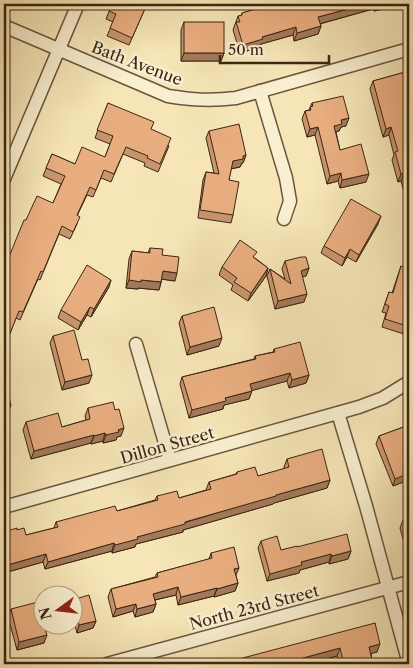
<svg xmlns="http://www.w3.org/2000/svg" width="413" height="668" viewBox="0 0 413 668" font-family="'Libre Caslon Text',serif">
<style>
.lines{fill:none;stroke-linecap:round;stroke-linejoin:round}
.street-casing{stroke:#6b553c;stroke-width:15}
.street{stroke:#f9efd0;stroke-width:12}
.wall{fill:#c8966e;stroke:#3d2513}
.shaded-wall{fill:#a37a5a;stroke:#3d2513}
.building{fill:#e9ae80;stroke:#3d2513}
.labels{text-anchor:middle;stroke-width:5;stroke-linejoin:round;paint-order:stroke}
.street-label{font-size:16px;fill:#3d2513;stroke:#f9efd0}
</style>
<rect width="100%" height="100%" fill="#f6e6b7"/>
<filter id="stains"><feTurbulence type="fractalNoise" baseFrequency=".004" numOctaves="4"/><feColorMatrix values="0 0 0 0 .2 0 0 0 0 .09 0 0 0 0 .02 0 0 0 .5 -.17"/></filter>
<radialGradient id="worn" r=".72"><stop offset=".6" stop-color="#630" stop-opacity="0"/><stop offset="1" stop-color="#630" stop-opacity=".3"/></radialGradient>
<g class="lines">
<defs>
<g id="street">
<path d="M4,26L168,96C193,100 211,101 236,98L409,49"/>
<path d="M260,91L286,178L290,201L284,219"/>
<path d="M4,179L78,4"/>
<path d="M136,344L170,460"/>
<path d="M338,413L366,506L409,664"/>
<path d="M4,507L359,407L383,398L409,382"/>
<path d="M107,664L409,582"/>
</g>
</defs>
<use href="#street" class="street-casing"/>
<use href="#street" class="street"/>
</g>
<g class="wall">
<path d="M112,4H147L129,45L107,36L113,22L106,19Z"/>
<path d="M263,4H389L387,8L374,11L373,9L320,24L321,26L318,34L294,41L293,35L261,44L260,47L240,53L233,30L238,16H241L242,13L261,8Z"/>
<path d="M184,22L224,53L221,61H181V30Z"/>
<path d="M409,71V195L405,196L401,181L398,182L392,160L394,155L389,135L383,137L370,89L373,81Z"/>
<path d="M108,103L152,130L169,146L158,172L144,166L145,163L123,154L111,182L101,178L93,197L87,195L77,216V224L70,239L59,234L40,280L38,279L20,320L16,318L4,349V269L26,220L53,203L61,184L43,176L52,154L75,164L105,157L110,144L95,138Z"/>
<path d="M312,103L346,126L341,127L339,131L336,132L340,150L366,182L340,188L338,181L327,184L315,135L307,137L302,119L305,111L309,110Z"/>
<path d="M209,131L246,155L243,163H242L240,167L231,169L229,180L233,215L231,223L198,218L203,180L206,172L214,173L206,138Z"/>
<path d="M409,209V261H405L406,245H404L405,223L409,215Z"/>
<path d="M378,224L356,262L347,257L342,266L321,253L324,246Z"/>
<path d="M150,248L162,255L175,281L162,279L159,290L138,288V289L126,288L129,259L132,251L148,253Z"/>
<path d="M255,258L268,268L266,276L248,301L231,290L233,285L219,275L222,267Z"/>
<path d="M285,261L309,268L306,276L302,277L304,302L275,309L267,276L270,269L285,279L282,269Z"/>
<path d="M401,266L409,319L404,334L382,327L386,313L382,312L389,292L392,293Z"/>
<path d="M109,287L91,317L87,315L78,330L58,318L61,310Z"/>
<path d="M182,316L219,346L187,355L179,323Z"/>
<path d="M53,336L82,360L89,383L62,390L50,343Z"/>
<path d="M274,349L309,375L306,383L289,388L287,381L252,390L249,399L224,405L223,409L189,418L180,384L182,377L254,359L255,356L273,352Z"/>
<path d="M88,408L121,436L117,437L116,440L103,443V441L91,444V443L31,459L23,430L26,422L62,427L86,420L85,416Z"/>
<path d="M409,425V475L406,481L393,486L376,444L379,436Z"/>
<path d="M287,459L330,480L327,488L274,503L273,504L183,530V532L136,544L135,547L112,553V551L45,569L43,562L4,573V532L17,530L26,535L54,528L56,522L117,511L155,500L157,496L179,498L206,490L209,482L236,474L237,472L258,476L284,469V467Z"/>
<path d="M409,518V544L405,546L400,528L403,520Z"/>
<path d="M261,541L281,550L297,547L351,551L348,559L329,564V562L300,570L299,573L267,581L258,548Z"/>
<path d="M211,553L236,575V576L238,583L235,591L214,597V596L178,605L176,595L155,600L156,604L153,612L135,617L133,611L113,617L108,597L111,589L155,577L157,573L209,559Z"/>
<path d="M72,600L96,621L93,628L77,633L74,622L72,623Z"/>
<path d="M11,609L42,626H62L46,630L44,643L17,650L8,617Z"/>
<path d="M375,623L377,652L371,653L372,660L371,664H339L337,656L307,664Z"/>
</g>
<g class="shaded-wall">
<path d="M367,4H375L373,9L315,25L318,17Z"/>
<path d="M376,4H389L387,8L374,11Z"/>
<path d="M321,26L318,34L294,41L297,33Z"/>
<path d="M296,27L293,35L261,44L260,47L240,53L243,45L262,37Z"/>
<path d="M184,53H224L221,61H181Z"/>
<path d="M349,118L346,126L341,127L339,131L332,133L334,126L341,120Z"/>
<path d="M318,127L315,135L307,137L310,129Z"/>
<path d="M391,127L389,135L383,137L386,129Z"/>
<path d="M246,155L243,163H242L240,167L230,169L233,161L243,156Z"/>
<path d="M341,173L338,181L327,184L330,176Z"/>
<path d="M404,173L401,181L398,182L401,174Z"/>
<path d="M369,174L366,182L340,188L342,180Z"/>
<path d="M408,188H409V195L405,196Z"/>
<path d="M381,216L378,224L356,262L359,255Z"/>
<path d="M406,237L409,238L406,245H404Z"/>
<path d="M350,249L347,257L342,266L345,258Z"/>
<path d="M408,253H409V261H405Z"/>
<path d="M268,268L266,276L248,301L251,293Z"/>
<path d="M309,268L306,276L298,278L301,271Z"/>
<path d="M163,271L177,273L175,281L160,279Z"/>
<path d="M111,280L109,287L91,317L94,309Z"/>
<path d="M129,280H141L161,282L159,290L138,288V289L126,288Z"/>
<path d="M307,294L304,302L275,309L278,301Z"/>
<path d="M90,307L87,315L78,330L81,322Z"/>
<path d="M222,338L219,346L187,355L190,347Z"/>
<path d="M290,373L287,381L247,392L250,384Z"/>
<path d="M92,375L89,383L62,390L65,382Z"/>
<path d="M309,375L306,383L289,388L292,380Z"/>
<path d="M252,391L249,399L224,405L223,409L189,418L192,410L225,398Z"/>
<path d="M11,405L8,413L4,414V407Z"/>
<path d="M124,428L121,436L117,437L116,440L103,443L106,435Z"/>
<path d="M105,433L103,441L91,444L94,436Z"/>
<path d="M94,435L91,443L31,459L34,451Z"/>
<path d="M8,446L5,454L4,455V448Z"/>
<path d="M409,468V475L406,481L393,486L395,479Z"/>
<path d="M330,480L327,488L274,503L273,504L183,530V532L136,544L135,547L112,553L115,545L137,537L276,495Z"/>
<path d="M409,537V544L405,546L407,538Z"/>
<path d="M114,543L112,551L45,569L48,562Z"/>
<path d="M351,551L348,559L329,564L332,556Z"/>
<path d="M46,554L43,562L4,573V566Z"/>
<path d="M331,554L329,562L300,570L299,573L267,581L270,574L301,562Z"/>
<path d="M239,568L236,575L231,577L234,569Z"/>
<path d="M238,583L235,591L214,597L217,589Z"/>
<path d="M178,587L176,595L150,601L153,594Z"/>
<path d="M217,588L214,596L178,605L181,597Z"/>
<path d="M136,604L133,611L113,617L116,609Z"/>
<path d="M156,604L153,612L135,617L137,609Z"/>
<path d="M77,615L74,622L72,623V616Z"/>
<path d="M96,621L93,628L77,633L79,625Z"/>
<path d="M43,626H62L41,631Z"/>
<path d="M47,635L44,643L17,650L19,642Z"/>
<path d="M380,644L377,652L366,655L369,647Z"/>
<path d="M340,648L337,656L307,664H281Z"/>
<path d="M372,660L371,664H356Z"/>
</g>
<g class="building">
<path d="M112,4H147L132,38L110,28L116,14L109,11Z"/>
<path d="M266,4H367L318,17L321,26L297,33L296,27L262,37L263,39L243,45L236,22H240L238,16L242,15V13L266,6Z"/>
<rect x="184" y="22" width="40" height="31"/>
<path d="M409,71V188H408L404,173L401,174L395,152L398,151L391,127L386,129L373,81Z"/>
<path d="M343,96L349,118L341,120L342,124L334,126L340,150L361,144L369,174L342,180L341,173L330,176L318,127L310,129L305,111L311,110L310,107L313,106L312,103Z"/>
<path d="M108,103L154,122L151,129L171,138L160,164L147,158L148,156L126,147L114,174L104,170L96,190L90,187L77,215L80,217L73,232L62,226L43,272L41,271L23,312L19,311L4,348V297L6,291L4,290V269L24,220H26L37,196L53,203L65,176L46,168L52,154L75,164L82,147L105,157L113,136L97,130Z"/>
<path d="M239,124L246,155L243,156V159L233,161L229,180L239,182L233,215L200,210L206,172L219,174L209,131Z"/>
<path d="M351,199L381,216L359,255L350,249L345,258L324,246Z"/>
<path d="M408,215H409V253H408L409,238L406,237Z"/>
<path d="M240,240L257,252L253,257L268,268L251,293L234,282L237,278L222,267Z"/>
<path d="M150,248L163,249L162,255L179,257L177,273L163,271L161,282L141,280V282L129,280L132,251L150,253Z"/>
<path d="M301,257H306L309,268L301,271L307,294L278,301L270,269L291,284L285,261Z"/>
<path d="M87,265L111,280L94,309L90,307L81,322L61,310Z"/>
<path d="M401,266L409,269V319L407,326L385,319L389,306L385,304L389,292L393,293Z"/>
<path d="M214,307L222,338L190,347L182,316Z"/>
<path d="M74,330L82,360L88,359L92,375L65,382L53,336Z"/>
<path d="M300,342L309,375L292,380L290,373L250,384L252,391L225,398L226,401L192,410L182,377L256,359L255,356L275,352L274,349Z"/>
<path d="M4,378L11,405L4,407Z"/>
<path d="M113,402L115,410L119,409L124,428L118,430L119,432L106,435L105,433L94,436V435L34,451L26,422L58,413L62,427L90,419L88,408Z"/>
<path d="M409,425V468L408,469L409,473L395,479L379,436Z"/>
<path d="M4,433L8,446L4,448Z"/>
<path d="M322,449L330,480L276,495V496L185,522V524L137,537L138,539L115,545L114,543L48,562L46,554L4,566V532L17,528V530L24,528L26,535L58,527L56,522L115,506L117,511L158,500L157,496L177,491L179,498L211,489L209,482L237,474V472L255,467L258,476L289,467L287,459Z"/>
<path d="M409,518V537L407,538L403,520Z"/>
<path d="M347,534L351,551L332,556L331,554L301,562L302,565L270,574L261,541L277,536L281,550L297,546V547Z"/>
<path d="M234,547L239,568L234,569L238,583L217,589V588L181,597L178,587L153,594L156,604L137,609L136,604L116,609L111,589L158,577L157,573L212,558L211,553Z"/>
<path d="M89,595L96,621L79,625L77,615L72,616V600Z"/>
<path d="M38,602L40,608H42V626H44L47,635L19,642L11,609Z"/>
<path d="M375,623L380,644L369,647L372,660L356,664H344L340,648L281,664H220Z"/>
</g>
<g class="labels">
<g class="street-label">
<text transform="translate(137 63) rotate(21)" y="6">Bath Avenue</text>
<text transform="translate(167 445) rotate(-16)" y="6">Dillon Street</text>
<text transform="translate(254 607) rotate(-15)" y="6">North 23rd Street</text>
</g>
</g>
<rect width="413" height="668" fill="none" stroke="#f6e6b7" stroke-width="20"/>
<rect x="5" y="5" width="403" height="658" fill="none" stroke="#3d2513" stroke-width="2.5"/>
<rect x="10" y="10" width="393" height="648" fill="none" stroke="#3d2513"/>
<g transform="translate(58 610) rotate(255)"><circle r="24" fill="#f9efd0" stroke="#ae9e84"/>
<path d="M0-4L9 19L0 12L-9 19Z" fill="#8f2418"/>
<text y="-8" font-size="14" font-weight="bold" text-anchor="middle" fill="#3d2513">N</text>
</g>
<path d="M220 55v8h109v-8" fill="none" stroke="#3d2513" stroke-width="2.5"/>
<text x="228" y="55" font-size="15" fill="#3d2513" stroke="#f9efd0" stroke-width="4" paint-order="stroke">50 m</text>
<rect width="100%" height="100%" filter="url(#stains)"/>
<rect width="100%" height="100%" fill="url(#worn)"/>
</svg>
